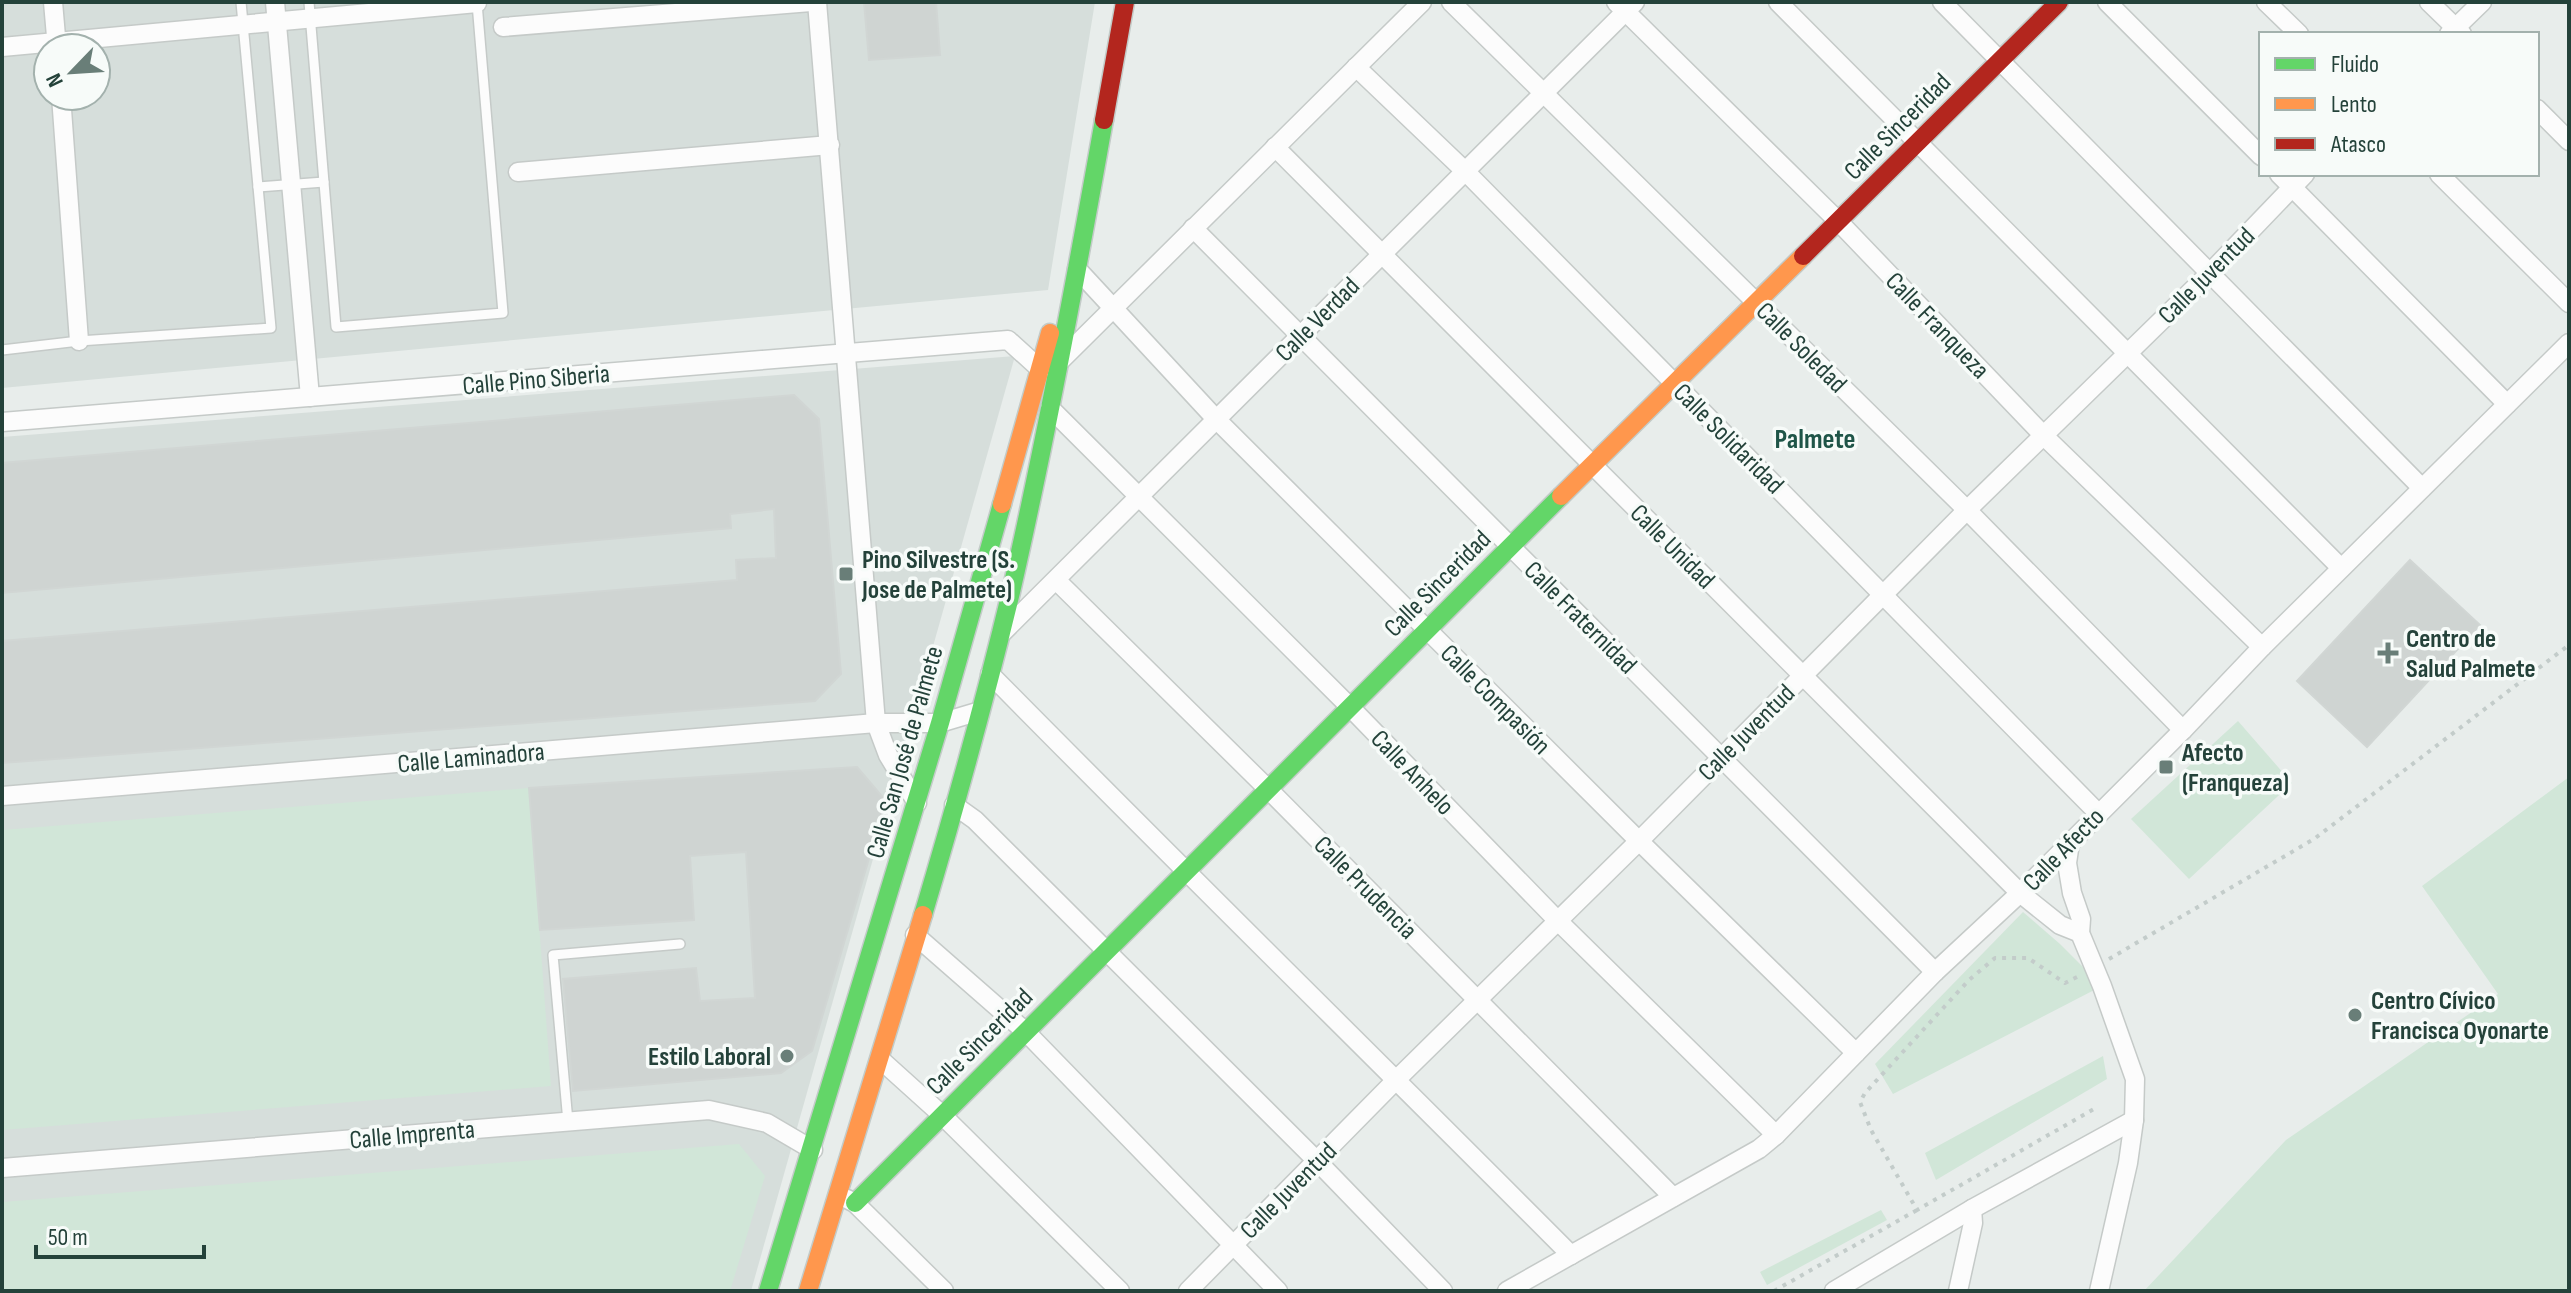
<svg xmlns="http://www.w3.org/2000/svg" width="2571" height="1293" viewBox="0 0 2571 1293" font-family="'Sofia Sans Condensed',sans-serif">
<style>
.built{fill:#d6dedb;fill-rule:evenodd}
.green{fill:#d1e6d8}
.building{fill:#cfd4d2;stroke:#d1d6d4;stroke-width:2}
.lines{fill:none;stroke-linecap:round;stroke-linejoin:round}
.lane-casing{stroke:#c5cac8;stroke-width:12}
.street-casing{stroke:#c5cac8;stroke-width:21}
.fast-casing{stroke:#c3cbc8;stroke-width:21}
.slow-casing{stroke:#c3cbc8;stroke-width:21}
.jam-casing{stroke:#c3cbc8;stroke-width:21}
.path{stroke:#c3ccca;stroke-width:4;stroke-dasharray:4 6;stroke-linecap:butt}
.lane{stroke:#fcfcfc;stroke-width:9}
.street{stroke:#fcfcfc;stroke-width:18}
.fast{stroke:#63d668;stroke-width:18}
.slow{stroke:#ff974d;stroke-width:18}
.jam{stroke:#b3261e;stroke-width:18}
.poi-dot{fill:#697e78;stroke:#f7fbf9;stroke-width:3}
.labels{text-anchor:middle;stroke-width:7;stroke-linejoin:round;paint-order:stroke}
.street-label{font-size:26px;fill:#24423a;stroke:#f7fbf9}
.poi-label{font-size:26px;font-weight:bold;fill:#24423a;stroke:#f7fbf9;text-anchor:start}
.neighbourhood-label{font-size:28px;font-weight:bold;fill:#1f5548;stroke:#f7fbf9}
</style>
<rect width="100%" height="100%" fill="#e8edeb"/>
<g class="built">
<path d="M2,2H1095L1048,290L2,388ZM48,48H96V96H48Z"/>
<path d="M1015,356L751,1291H2V437Z"/>
</g>
<g class="green">
<path d="M2238,721L2292,783L2189,879L2131,819Z"/>
<path d="M2569,777V1291H2144L2286,1140L2498,994L2422,886Z"/>
<path d="M529,788L551,1086L2,1130V830Z"/>
<path d="M2023,912L2060,944L2102,986L1893,1094L1875,1064Z"/>
<path d="M2103,1056L2107,1079L1936,1180L1925,1153Z"/>
<path d="M739,1144L765,1176L730,1291H2V1202Z"/>
<path d="M1881,1210L1887,1220L1767,1285L1760,1272Z"/>
</g>
<g class="building">
<path d="M864,2H936L940,55L869,60Z"/>
<path d="M794,395L819,419L841,674L815,701L2,763V641L737,580L736,560L776,558L774,509L730,514L731,528L2,593V463Z"/>
<path d="M2410,560L2480,625L2367,747L2297,681Z"/>
<path d="M857,767L886,801L812,1051L781,1073L573,1091L563,979L696,968L700,1001L755,998L746,852L690,856L694,920L540,930L529,788Z"/>
</g>
<g class="lines">
<defs>
<g id="lane">
<path d="M309,2L336,327L503,313L477,3"/>
<path d="M258,187L324,182"/>
<path d="M2,350L79,341L271,328L241,2"/>
<path d="M568,1122L553,955L680,944"/>
</g>
<g id="street">
<path d="M53,2L57,48"/>
<path d="M275,2L310,397"/>
<path d="M817,2L876,723L888,755L917,803"/>
<path d="M1451,2L1967,510L2183,730"/>
<path d="M1616,2L1838,221L2045,437L2262,647"/>
<path d="M1778,2L2341,568"/>
<path d="M1942,2L2422,488"/>
<path d="M2107,2L2261,156"/>
<path d="M2266,2L2299,34"/>
<path d="M2429,2L2462,34"/>
<path d="M503,27L811,2"/>
<path d="M2449,34L2482,2"/>
<path d="M2,47L477,3"/>
<path d="M1356,67L1466,172L2098,813"/>
<path d="M61,96L79,341"/>
<path d="M2537,109L2569,141"/>
<path d="M1275,147L2020,893L2060,925L2080,933"/>
<path d="M518,172L830,145"/>
<path d="M2279,174L2507,404"/>
<path d="M2439,174L2569,303"/>
<path d="M1193,228L1935,972"/>
<path d="M1077,269L1216,419L1639,841L1856,1053"/>
<path d="M1050,408L1349,706L1558,921L1776,1135"/>
<path d="M2,422L1008,340L1039,368L1058,363L1422,2"/>
<path d="M1056,580L1267,788L1673,1197"/>
<path d="M1001,634L1635,2"/>
<path d="M990,674C1182,869 1378,1061 1571,1255"/>
<path d="M2,796L876,723H940L980,711"/>
<path d="M954,805L975,820L1318,1162L1443,1291"/>
<path d="M2070,843L2067,863L2072,893L2081,919L2080,933L2102,986L2135,1079L2134,1120L2128,1163L2099,1291"/>
<path d="M915,935L1027,1033L1278,1291"/>
<path d="M881,1060L942,1115L1120,1291"/>
<path d="M2,1168L709,1110L767,1123L813,1150"/>
<path d="M847,1199L855,1203L944,1291"/>
<path d="M1188,1291L1397,1079L1639,841L1967,510L2209,274L2305,174"/>
<path d="M1507,1291L1759,1149L1776,1135L1935,972L2020,893L2183,730L2262,647L2569,343"/>
<path d="M1834,1291L1972,1209L2134,1120"/>
<path d="M1958,1291L1973,1223L1972,1209"/>
</g>
<g id="fast">
<path d="M923,915C955,808 985,700 1011,592C1047,435 1076,278 1104,120"/>
<path d="M855,1203L1561,496"/>
<path d="M768,1291L940,723L1002,504"/>
</g>
<g id="slow">
<path d="M1561,496L1803,256"/>
<path d="M1002,504L1050,333"/>
<path d="M808,1291L923,915"/>
</g>
<g id="jam">
<path d="M1104,120L1125,2"/>
<path d="M1803,256L2059,2"/>
</g>
</defs>
<use href="#lane" class="lane-casing"/>
<use href="#street" class="street-casing"/>
<use href="#fast" class="fast-casing"/>
<use href="#slow" class="slow-casing"/>
<use href="#jam" class="jam-casing"/>
<g class="path">
<path d="M2109,959L2314,839L2569,645"/>
<path d="M2077,977L2065,983L2028,958H1995L1969,980L1865,1093L1860,1102L1871,1130L1917,1210L2094,1109"/>
<path d="M1774,1291L1917,1210"/>
</g>
<use href="#lane" class="lane"/>
<use href="#street" class="street"/>
<use href="#fast" class="fast"/>
<use href="#slow" class="slow"/>
<use href="#jam" class="jam"/>
</g>
<g class="poi-dot">
<rect x="838" y="566" width="16" height="16" rx="4"/>
<path d="M2384 641h8v8h8v8h-8v8h-8v-8h-8v-8h8z"/>
<rect x="2158" y="759" width="16" height="16" rx="4"/>
<circle cx="2355" cy="1015" r="8"/>
<circle cx="787" cy="1056" r="8"/>
</g>
<g class="labels">
<g class="street-label">
<text transform="translate(1897 126) rotate(-45)" y="9">Calle Sinceridad</text>
<text transform="translate(2206 275) rotate(-45)" y="9">Calle Juventud</text>
<text transform="translate(1317 319) rotate(-45)" y="9">Calle Verdad</text>
<text transform="translate(1938 325) rotate(46)" y="9">Calle Franqueza</text>
<text transform="translate(1802 347) rotate(45)" y="9">Calle Soledad</text>
<text transform="translate(536 379) rotate(-5)" y="9">Calle Pino Siberia</text>
<text transform="translate(1729 438) rotate(45)" y="9">Calle Solidaridad</text>
<text transform="translate(1673 546) rotate(45)" y="9">Calle Unidad</text>
<text transform="translate(1437 583) rotate(-45)" y="9">Calle Sinceridad</text>
<text transform="translate(1581 617) rotate(45)" y="9">Calle Fraternidad</text>
<text transform="translate(1496 699) rotate(45)" y="9">Calle Compasión</text>
<text transform="translate(1746 732) rotate(-45)" y="9">Calle Juventud</text>
<text transform="translate(904 752) rotate(-74)" y="9">Calle San José de Palmete</text>
<text transform="translate(471 757) rotate(-5)" y="9">Calle Laminadora</text>
<text transform="translate(1413 772) rotate(46)" y="9">Calle Anhelo</text>
<text transform="translate(2063 849) rotate(-46)" y="9">Calle Afecto</text>
<text transform="translate(1366 887) rotate(45)" y="9">Calle Prudencia</text>
<text transform="translate(979 1041) rotate(-45)" y="9">Calle Sinceridad</text>
<text transform="translate(412 1134) rotate(-5)" y="9">Calle Imprenta</text>
<text transform="translate(1288 1190) rotate(-45)" y="9">Calle Juventud</text>
</g>
<g class="poi-label">
<text x="862" y="568">Pino Silvestre (S.<tspan x="862" dy="30">Jose de Palmete)</tspan></text>
<text x="2406" y="647">Centro de<tspan x="2406" dy="30">Salud Palmete</tspan></text>
<text x="2182" y="761">Afecto<tspan x="2182" dy="30">(Franqueza)</tspan></text>
<text x="2371" y="1009">Centro Cívico<tspan x="2371" dy="30">Francisca Oyonarte</tspan></text>
<text x="771" y="1065" text-anchor="end">Estilo Laboral</text>
</g>
<g class="neighbourhood-label">
<text x="1815" y="448">Palmete</text>
</g>
</g>
<rect width="2571" height="1293" fill="none" stroke="#24423a" stroke-width="8"/>
<rect x="2259" y="32" width="280" height="144" fill="#f7fbf9" stroke="#a3b1ad" stroke-width="2"/>
<rect x="2275" y="58" width="40" height="12" fill="#63d668" stroke="#a3b1ad" stroke-width="2"/>
<text x="2331" y="72" font-size="24" fill="#24423a">Fluido</text>
<rect x="2275" y="98" width="40" height="12" fill="#ff974d" stroke="#a3b1ad" stroke-width="2"/>
<text x="2331" y="112" font-size="24" fill="#24423a">Lento</text>
<rect x="2275" y="138" width="40" height="12" fill="#b3261e" stroke="#a3b1ad" stroke-width="2"/>
<text x="2331" y="152" font-size="24" fill="#24423a">Atasco</text>
<g transform="translate(72 72) rotate(245)"><circle r="38" fill="#f7fbf9" stroke="#a3b1ad" stroke-width="2"/>
<path d="M0-6L14 30L0 20L-14 30Z" fill="#697e78"/>
<text y="-12" font-size="22" font-weight="bold" text-anchor="middle" fill="#24423a">N</text>
</g>
<path d="M36 1245v12h168v-12" fill="none" stroke="#24423a" stroke-width="4"/>
<text x="48" y="1245" font-size="24" fill="#24423a" stroke="#f7fbf9" stroke-width="6" paint-order="stroke">50 m</text>
</svg>
